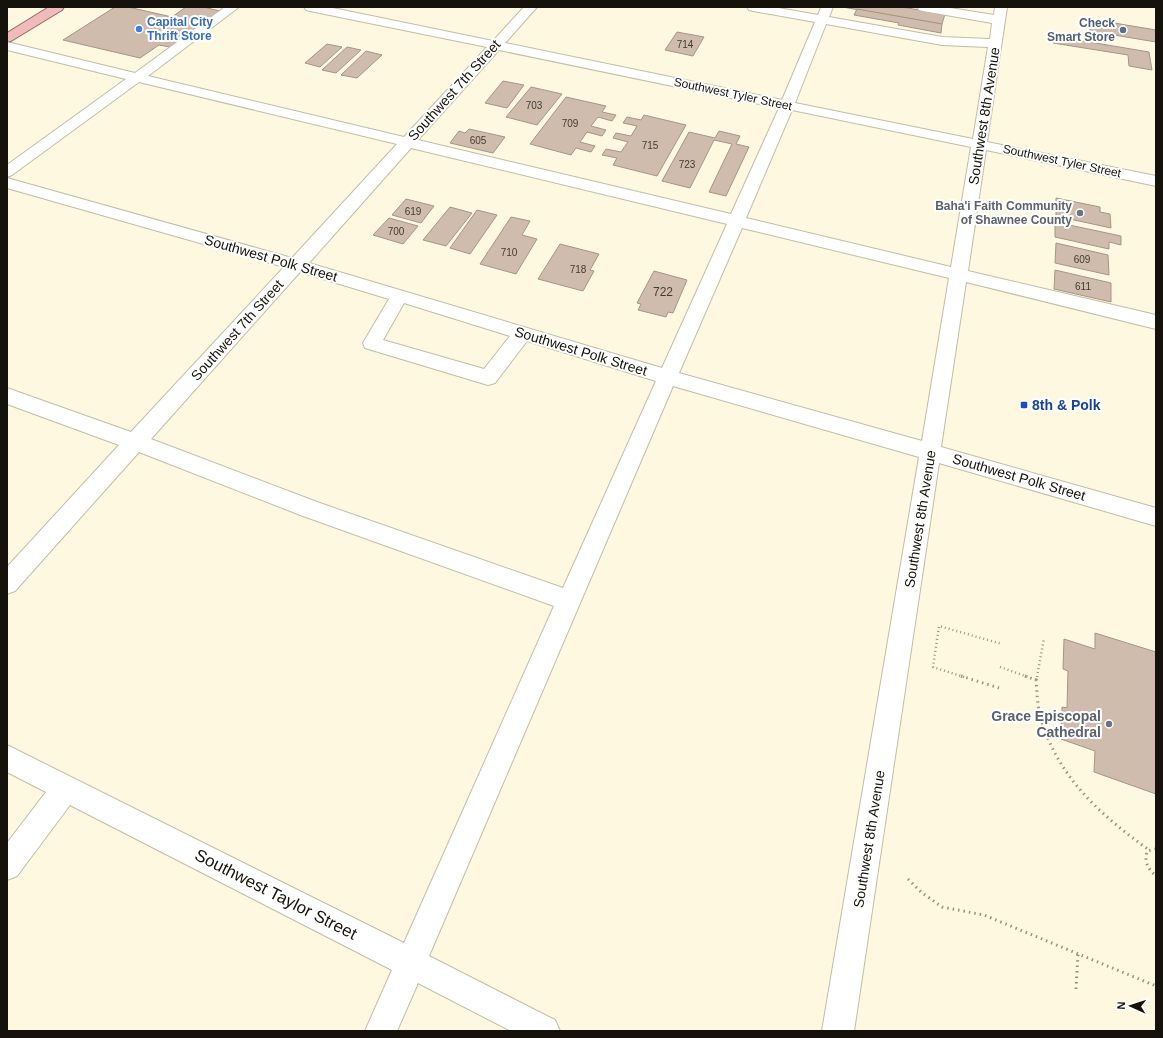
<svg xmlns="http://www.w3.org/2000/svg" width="1163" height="1038" viewBox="0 0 1163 1038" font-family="Helvetica,sans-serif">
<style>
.building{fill:#d0bcad;stroke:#a69484}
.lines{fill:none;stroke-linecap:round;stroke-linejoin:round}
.minor-casing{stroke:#c3bca6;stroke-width:2}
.major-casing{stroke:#9c635f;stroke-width:2}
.path-far1{stroke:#989483;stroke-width:2.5;stroke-dasharray:1 3;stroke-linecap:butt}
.path{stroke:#989483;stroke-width:3;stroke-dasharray:1.5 4;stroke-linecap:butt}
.minor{fill:#fff;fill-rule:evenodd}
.major{fill:#f0bbbb;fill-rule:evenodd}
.shop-dot{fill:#3f7fe0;stroke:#fff;stroke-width:1.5}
.service-dot{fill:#5c6f8a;stroke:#fff;stroke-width:1.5}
.worship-dot{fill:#6b7280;stroke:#fff;stroke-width:1.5}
.transit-dot{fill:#1a4fb4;stroke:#fff;stroke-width:1.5}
.labels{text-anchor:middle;stroke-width:4;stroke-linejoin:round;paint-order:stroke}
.far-number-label{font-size:10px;fill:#433c33}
.far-shop-label{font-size:12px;font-weight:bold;fill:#366cbe;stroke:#fff;text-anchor:start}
.far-service-label{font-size:12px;font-weight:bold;fill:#4e5e75;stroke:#fff;text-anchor:end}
.far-street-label{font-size:12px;fill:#14120a;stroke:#fff}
.far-worship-label{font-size:12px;font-weight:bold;fill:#5b616d;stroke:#fff;text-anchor:end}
.number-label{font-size:12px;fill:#433c33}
.street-label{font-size:14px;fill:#14120a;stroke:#fff}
.transit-label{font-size:14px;font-weight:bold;fill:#164399;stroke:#fff;text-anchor:start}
.worship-label{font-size:14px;font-weight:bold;fill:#5b616d;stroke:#fff;text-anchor:end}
.near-street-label{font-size:17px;fill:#14120a;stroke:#fff}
</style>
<rect width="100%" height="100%" fill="#fef8e1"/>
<g class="building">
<path d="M115,7H128L172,17L186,7H203L220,11L170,47L159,45L140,58L63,40Z"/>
<path d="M842,7H901L945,14L942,24Z"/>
<path d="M857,9L942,24L941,33L898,25L899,23L854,15Z"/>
<path d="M1090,19L1156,30V42L1090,31Z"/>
<path d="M677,32L704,37L693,56L665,50Z"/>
<path d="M1054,36L1149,52L1152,70L1129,66L1128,55L1053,43Z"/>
<path d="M327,44L342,47L320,67L305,63Z"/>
<path d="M347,47L361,50L336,73L322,70Z"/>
<path d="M366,51L382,55L357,78L341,75Z"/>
<path d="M503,81L524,85L507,108L485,103Z"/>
<path d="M531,87L562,94L537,125L506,117Z"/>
<path d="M566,97L606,106L602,112L616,115L612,121L598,117L591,126L606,130L602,136L587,132L580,142L595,146L591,152L576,148L571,155L530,144Z"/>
<path d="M644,115L686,125L657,176L613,165L617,158L602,155L606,149L621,152L628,142L613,138L616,133L631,136L637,126L623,123L627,117L641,120Z"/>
<path d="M469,129L505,137L493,153L450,143L459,131L465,133Z"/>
<path d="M719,131L740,136L736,144L749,147L726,196L709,192L732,144L714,140L690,188L662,181L689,132L715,138Z"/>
<path d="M1056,198L1100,207V212L1110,214L1111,228L1056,216Z"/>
<path d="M406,199L434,206L421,223L392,215Z"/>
<path d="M450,207L472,213L446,246L423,240Z"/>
<path d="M477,210L497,215L470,254L450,248Z"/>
<path d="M511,217L530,221L522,235L537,239L516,274L480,264Z"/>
<path d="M389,218L418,226L403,244L373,235Z"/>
<path d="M1055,222L1121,236V245L1109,242V249L1055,237Z"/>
<path d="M1056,243L1108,255L1109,275L1055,263Z"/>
<path d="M560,244L599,254L590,270L594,271L583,291L538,279Z"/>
<path d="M1055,270L1111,283V302L1054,289Z"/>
<path d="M654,271L687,280L673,313L668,312L666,317L638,310L641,304L637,303Z"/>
<path d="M1095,633L1156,652V794L1094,772L1095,751L1061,739L1062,707L1067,708L1068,671L1063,669L1064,639L1095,649Z"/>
</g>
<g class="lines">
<defs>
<path id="minor" d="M225,7H239L148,76L404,137L487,47L310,11L306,10L304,7H328L493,41L524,7H537L505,43L782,100L815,22L753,11L749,10L747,7H773L818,15L821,7H833L829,17L942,37L990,39L992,23L923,11L919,10L917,7H944L994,15L995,7H1007L987,142L1156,176V186L986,150L968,271L1156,315V329L966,282L941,447L1156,508V526L939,463L854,1031H822L919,457L673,386L429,956L555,1020L560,1031H511L418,983L397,1031H365L392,970L70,805L17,876L7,880V843L46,792L7,772V745L404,943L554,606L303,516L139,452L15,591L7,594V567L119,445L7,404V388L131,432L284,267L7,188V178L292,258L397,144L139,82L12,175L7,177V165L126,79L7,50V42L135,73ZM826,24L942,45L988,47L973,139L795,103ZM499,50L779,108L731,214L418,140ZM792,110L971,147L951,267L746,218ZM411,148L727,224L662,368L309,263ZM742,228L949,278L922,441L679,373ZM300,272L389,299L363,343L365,348L488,385L495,383L527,341L656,381L563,588L317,502L151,439ZM404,303L510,336L484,369L383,340Z"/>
<path id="major" d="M49,7H64L62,10L11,41L7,42V33Z"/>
</defs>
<use href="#minor" class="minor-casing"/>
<use href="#major" class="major-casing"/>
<g class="path-far1">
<path d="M1000,667L1028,677"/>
<path d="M964,677L933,667L939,626L1002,644"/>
<path d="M1037,677L1044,638"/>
</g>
<g class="path">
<path d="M961,676L999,688"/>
<path d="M1025,676L1036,680C1037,690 1037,700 1039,710C1053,773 1099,814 1149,850"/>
<path d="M1036,680L1037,676"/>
<path d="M1156,849L1147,851C1144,862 1148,869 1156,876"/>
<path d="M908,879L921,892L942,907L984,915L1156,986"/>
<path d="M1076,989L1078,954"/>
</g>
<use href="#minor" class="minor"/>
<use href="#major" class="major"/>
</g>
<circle class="shop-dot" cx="139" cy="29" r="4"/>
<circle class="service-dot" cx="1123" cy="30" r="4"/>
<g class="worship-dot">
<circle cx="1080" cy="213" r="4"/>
<circle cx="1109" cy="724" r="4"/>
</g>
<rect class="transit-dot" x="1020" y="401" width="8" height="8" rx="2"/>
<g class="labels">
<g class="far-number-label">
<text x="685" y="48">714</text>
<text x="534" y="109">703</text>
<text x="570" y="127">709</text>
<text x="478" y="144">605</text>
<text x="650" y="149">715</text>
<text x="687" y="168">723</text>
<text x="413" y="215">619</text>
<text x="396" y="235">700</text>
<text x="509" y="256">710</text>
<text x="1082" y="263">609</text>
<text x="578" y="273">718</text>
<text x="1083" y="290">611</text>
</g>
<g class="far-shop-label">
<text x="147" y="26">Capital City<tspan x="147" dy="14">Thrift Store</tspan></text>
</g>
<g class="far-service-label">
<text x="1115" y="27">Check<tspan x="1115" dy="14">Smart Store</tspan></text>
</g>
<g class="far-street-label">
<text transform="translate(733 94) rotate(12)" y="4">Southwest Tyler Street</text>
<text transform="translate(1062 161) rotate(12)" y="4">Southwest Tyler Street</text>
</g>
<g class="far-worship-label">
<text x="1072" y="210">Baha'i Faith Community<tspan x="1072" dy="14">of Shawnee County</tspan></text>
</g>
<g class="number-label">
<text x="663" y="296">722</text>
</g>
<g class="street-label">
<text transform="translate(454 90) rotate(-48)" y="5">Southwest 7th Street</text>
<text transform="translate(984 116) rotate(-81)" y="5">Southwest 8th Avenue</text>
<text transform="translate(271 258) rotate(16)" y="5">Southwest Polk Street</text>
<text transform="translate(237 330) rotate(-48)" y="5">Southwest 7th Street</text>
<text transform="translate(581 351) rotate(17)" y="5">Southwest Polk Street</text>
<text transform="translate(1019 477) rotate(16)" y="5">Southwest Polk Street</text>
<text transform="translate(920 519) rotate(-81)" y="5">Southwest 8th Avenue</text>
<text transform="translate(869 839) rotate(-81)" y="5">Southwest 8th Avenue</text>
</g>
<g class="transit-label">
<text x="1032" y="410">8th &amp; Polk</text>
</g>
<g class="worship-label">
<text x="1101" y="721">Grace Episcopal<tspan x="1101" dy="16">Cathedral</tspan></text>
</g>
<g class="near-street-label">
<text transform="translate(276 894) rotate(27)" y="6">Southwest Taylor Street</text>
</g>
</g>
<rect width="1163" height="1038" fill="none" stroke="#14120a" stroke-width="16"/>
<g transform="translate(1131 1006) rotate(273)" stroke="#ffffff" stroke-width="3" paint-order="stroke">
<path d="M0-3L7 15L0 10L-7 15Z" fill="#14120a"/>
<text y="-6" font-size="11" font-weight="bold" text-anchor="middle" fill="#14120a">N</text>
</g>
</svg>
